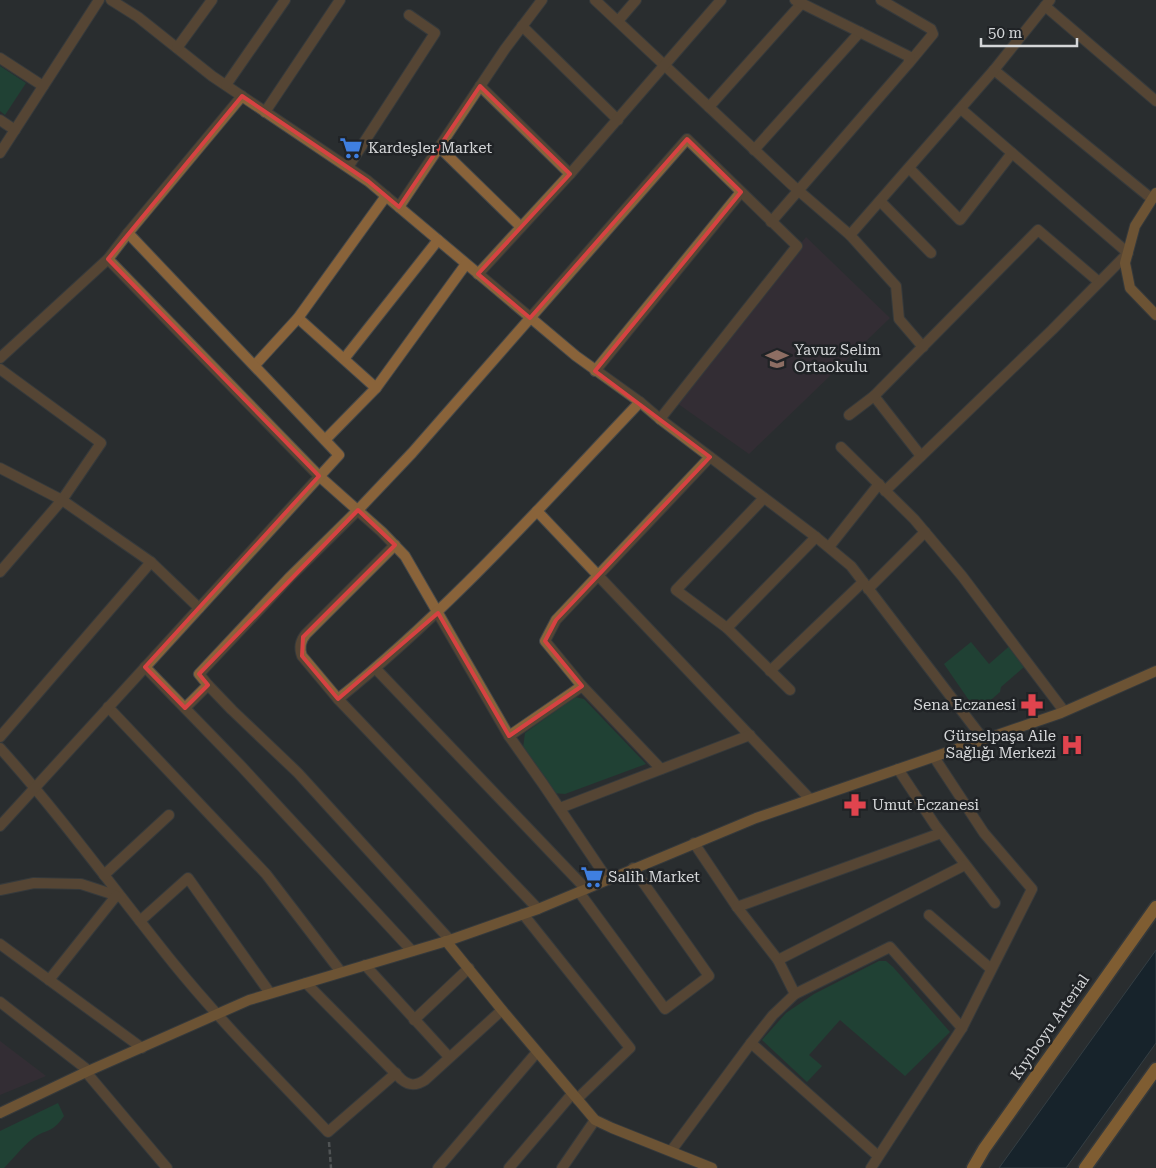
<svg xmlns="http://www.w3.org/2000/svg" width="1156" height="1168" viewBox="0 0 1156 1168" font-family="'Roboto Serif',serif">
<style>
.education{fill:#3e2e3a}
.green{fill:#14593a}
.water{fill:#001826;stroke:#40515b}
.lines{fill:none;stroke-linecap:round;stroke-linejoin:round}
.street-casing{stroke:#44484a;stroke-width:12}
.secondary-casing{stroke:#44484a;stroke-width:12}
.primary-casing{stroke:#44484a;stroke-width:15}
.path{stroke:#7d8082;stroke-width:2.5;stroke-dasharray:5 2.5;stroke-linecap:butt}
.street{stroke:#89633a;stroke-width:10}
.secondary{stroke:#bd803a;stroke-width:10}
.primary{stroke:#e69736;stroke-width:12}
.marked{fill:none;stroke:#d64242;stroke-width:4;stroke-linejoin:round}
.labels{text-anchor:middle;stroke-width:5;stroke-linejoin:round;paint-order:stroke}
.poi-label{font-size:15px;fill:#d4d6d8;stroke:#202326;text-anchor:start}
.street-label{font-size:15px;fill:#d4d6d8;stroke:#202326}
</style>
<rect width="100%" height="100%" fill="#292d2f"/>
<g class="education">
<path d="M806,237L890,318L749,454L674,401Z"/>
<path d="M0,1041L46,1076L0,1095Z"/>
</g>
<g class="green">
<path d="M0,66L26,83L5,115L0,111Z"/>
<path d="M971,642L989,664L1013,643L1031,661L1001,687L1000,692L977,712L944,664Z"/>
<path d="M575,697L584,699L646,764L565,794L552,793L523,748L525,733Z"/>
<path d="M879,961H886L893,967L950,1032L905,1076L840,1020L809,1055L822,1066L807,1082L762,1040L786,1013L814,994Z"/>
<path d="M58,1103L64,1116C51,1135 46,1128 32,1139C22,1147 13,1159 4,1168H0V1131Z"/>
</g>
<path class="water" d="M1156,950V1043L1066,1168H999Z"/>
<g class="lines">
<defs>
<g id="street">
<path d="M111,0L138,17L212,76L368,181L576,356L640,402L660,419L816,537L851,566L984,740"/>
<path d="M595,0L792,185L850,235L896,286L899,319L923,347"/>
<path d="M881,0L931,29L933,34L909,63"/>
<path d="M1045,6L1156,101"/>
<path d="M618,21L636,0"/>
<path d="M522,26L618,120"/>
<path d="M177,48L212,0"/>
<path d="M0,58L43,86"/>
<path d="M994,70L1152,199"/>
<path d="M226,85L285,0"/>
<path d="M480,86L570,174"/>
<path d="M709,107L802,3"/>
<path d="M265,112L340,0"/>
<path d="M0,120L15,130"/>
<path d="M439,147L521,227"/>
<path d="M754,150L860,32"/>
<path d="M0,153L99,0"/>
<path d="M348,167L435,33L409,15"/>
<path d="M909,168L960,220L1012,153"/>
<path d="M880,201L931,253"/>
<path d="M399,207L505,49L542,0"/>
<path d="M771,222L908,64L910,57L795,0"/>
<path d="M850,235L994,70L1050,0"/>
<path d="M108,259L319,476L382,532L405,556L509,736L543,784L608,880"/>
<path d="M478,274L570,174L721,0"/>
<path d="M298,318L376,388"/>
<path d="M0,358L108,259L128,233"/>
<path d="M344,359L438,240"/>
<path d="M255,365L298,318L386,196"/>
<path d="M0,369L101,443L62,500L0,468"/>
<path d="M595,371L741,192"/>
<path d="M874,396L921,456"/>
<path d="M849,415L874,396L1038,230L1099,282"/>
<path d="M325,440L376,388L466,264"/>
<path d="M841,447L914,519L962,576L1064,711"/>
<path d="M885,491L1052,330L1128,253L961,109"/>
<path d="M537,511L810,799"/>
<path d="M829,547L879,484"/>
<path d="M151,562L199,608"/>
<path d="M0,572L62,500L151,562L0,737"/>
<path d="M868,589L925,532"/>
<path d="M727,628L676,590L764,498"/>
<path d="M145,667L241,766L412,951"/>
<path d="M376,669L586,889"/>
<path d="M770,671L863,582"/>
<path d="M208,685L199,674L290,577L358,510L412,453L687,139L797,246L660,419"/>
<path d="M582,686L661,769"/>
<path d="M790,690L727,628L816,537"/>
<path d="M338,699L302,656C299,648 300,641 306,634L395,545"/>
<path d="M108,707L266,874L341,972"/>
<path d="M185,708L208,685L232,710L298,773L450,940"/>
<path d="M509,736L582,686L545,641L556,620L710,457"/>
<path d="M0,748C62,817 116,892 174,964C222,1023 276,1077 328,1132L396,1073"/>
<path d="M898,769L935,825L995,903"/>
<path d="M560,808L750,735"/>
<path d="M0,826L339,455L128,233L242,96"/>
<path d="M694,843L737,907L778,960L965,865"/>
<path d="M104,875L169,815"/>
<path d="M0,890L34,883L81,884L121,897"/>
<path d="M579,892L665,1009L709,976L633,868"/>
<path d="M737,907L941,833"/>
<path d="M538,909L338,699C448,611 543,504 640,402"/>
<path d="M523,914L630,1048L577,1099"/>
<path d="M929,915L991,969"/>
<path d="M140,921L188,878L270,993"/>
<path d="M0,944L142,1048"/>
<path d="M778,960L795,994"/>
<path d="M365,965L449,1057"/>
<path d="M49,980L116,896"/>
<path d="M306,983L401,1079C409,1086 416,1086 425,1080L502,1010"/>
<path d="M0,1002L89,1071"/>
<path d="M414,1020L469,968"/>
<path d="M751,1043L878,1156"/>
<path d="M86,1072L167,1168"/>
<path d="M671,1151L751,1043L773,1015L795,994L890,947L962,1028"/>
<path d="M438,1168L537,1052"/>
<path d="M509,1168L572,1094"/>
<path d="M562,1168L595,1120"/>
<path d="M871,1168L962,1028L1032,889L984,833L934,757"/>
</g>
<g id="secondary">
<path d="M1156,193L1135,226L1125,263L1130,288L1156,315"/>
<path d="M446,941L502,1010L595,1120L612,1128L712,1168"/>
<path d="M0,1113L86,1072L249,1000L450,940L538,909L756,818L1061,713L1156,671"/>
</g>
<g id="primary">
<path d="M973,1168L984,1149L1156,907"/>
<path d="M1085,1168L1156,1069"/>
</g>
</defs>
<use href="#street" class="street-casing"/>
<use href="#secondary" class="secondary-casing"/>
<use href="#primary" class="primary-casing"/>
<path class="path" d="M329,1142L331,1168"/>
<use href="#street" class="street"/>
<use href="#secondary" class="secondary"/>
<use href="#primary" class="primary"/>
</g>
<path d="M0 0H1156V1168H0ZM480,86L570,174L478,274L530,318L687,139L741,192L595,371L710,457L556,620L545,641L582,686L509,736L438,613L338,699L302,656L303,637L395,545L358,510L199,674L208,685L185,708L145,667L319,476L108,259L242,96L368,181L399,207Z" fill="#292d2f" fill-opacity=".55" fill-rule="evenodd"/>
<path class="marked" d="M480,86L570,174L478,274L530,318L687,139L741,192L595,371L710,457L556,620L545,641L582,686L509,736L438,613L338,699L302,656L303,637L395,545L358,510L199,674L208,685L185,708L145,667L319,476L108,259L242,96L368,181L399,207Z"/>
<defs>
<symbol id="supermarket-bare" viewBox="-9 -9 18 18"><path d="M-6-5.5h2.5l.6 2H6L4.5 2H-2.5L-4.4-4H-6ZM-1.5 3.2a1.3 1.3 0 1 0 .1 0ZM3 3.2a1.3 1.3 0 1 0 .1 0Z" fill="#3f7fe0" stroke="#202326" stroke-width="2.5" paint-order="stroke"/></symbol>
<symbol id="school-bare" viewBox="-9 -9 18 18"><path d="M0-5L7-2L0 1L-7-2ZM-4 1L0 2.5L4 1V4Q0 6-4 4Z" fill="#8d6e63" stroke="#202326" stroke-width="2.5" paint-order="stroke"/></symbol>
<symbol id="pharmacy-bare" viewBox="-9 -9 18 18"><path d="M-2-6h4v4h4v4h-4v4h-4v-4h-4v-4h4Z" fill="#e0444e" stroke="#202326" stroke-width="2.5" paint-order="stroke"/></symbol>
<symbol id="hospital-bare" viewBox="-9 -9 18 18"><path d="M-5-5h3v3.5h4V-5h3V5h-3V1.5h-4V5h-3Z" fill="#e0444e" stroke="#202326" stroke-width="2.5" paint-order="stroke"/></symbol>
</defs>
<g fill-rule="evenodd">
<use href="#supermarket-bare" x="335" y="132" width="32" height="32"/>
<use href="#school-bare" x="761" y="343" width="32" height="32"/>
<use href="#pharmacy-bare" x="1016" y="689" width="32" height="32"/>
<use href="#hospital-bare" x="1056" y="729" width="32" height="32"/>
<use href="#pharmacy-bare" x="839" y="789" width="32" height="32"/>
<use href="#supermarket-bare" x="576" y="861" width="32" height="32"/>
</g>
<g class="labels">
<g class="poi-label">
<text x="368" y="153">Kardeşler Market</text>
<text x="794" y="355">Yavuz Selim<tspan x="794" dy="17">Ortaokulu</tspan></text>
<text x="1016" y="710" text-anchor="end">Sena Eczanesi</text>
<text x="1056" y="741" text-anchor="end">Gürselpaşa Aile<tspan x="1056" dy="17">Sağlığı Merkezi</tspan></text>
<text x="872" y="810">Umut Eczanesi</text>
<text x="608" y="882">Salih Market</text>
</g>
<g class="street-label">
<text transform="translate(1050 1027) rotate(-55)" y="5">Kıyıboyu Arterial</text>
</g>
</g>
<path d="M981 38v8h96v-8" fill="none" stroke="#d4d6d8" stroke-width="2.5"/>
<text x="988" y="38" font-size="15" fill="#d4d6d8" stroke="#202326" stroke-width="4" paint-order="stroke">50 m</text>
</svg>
